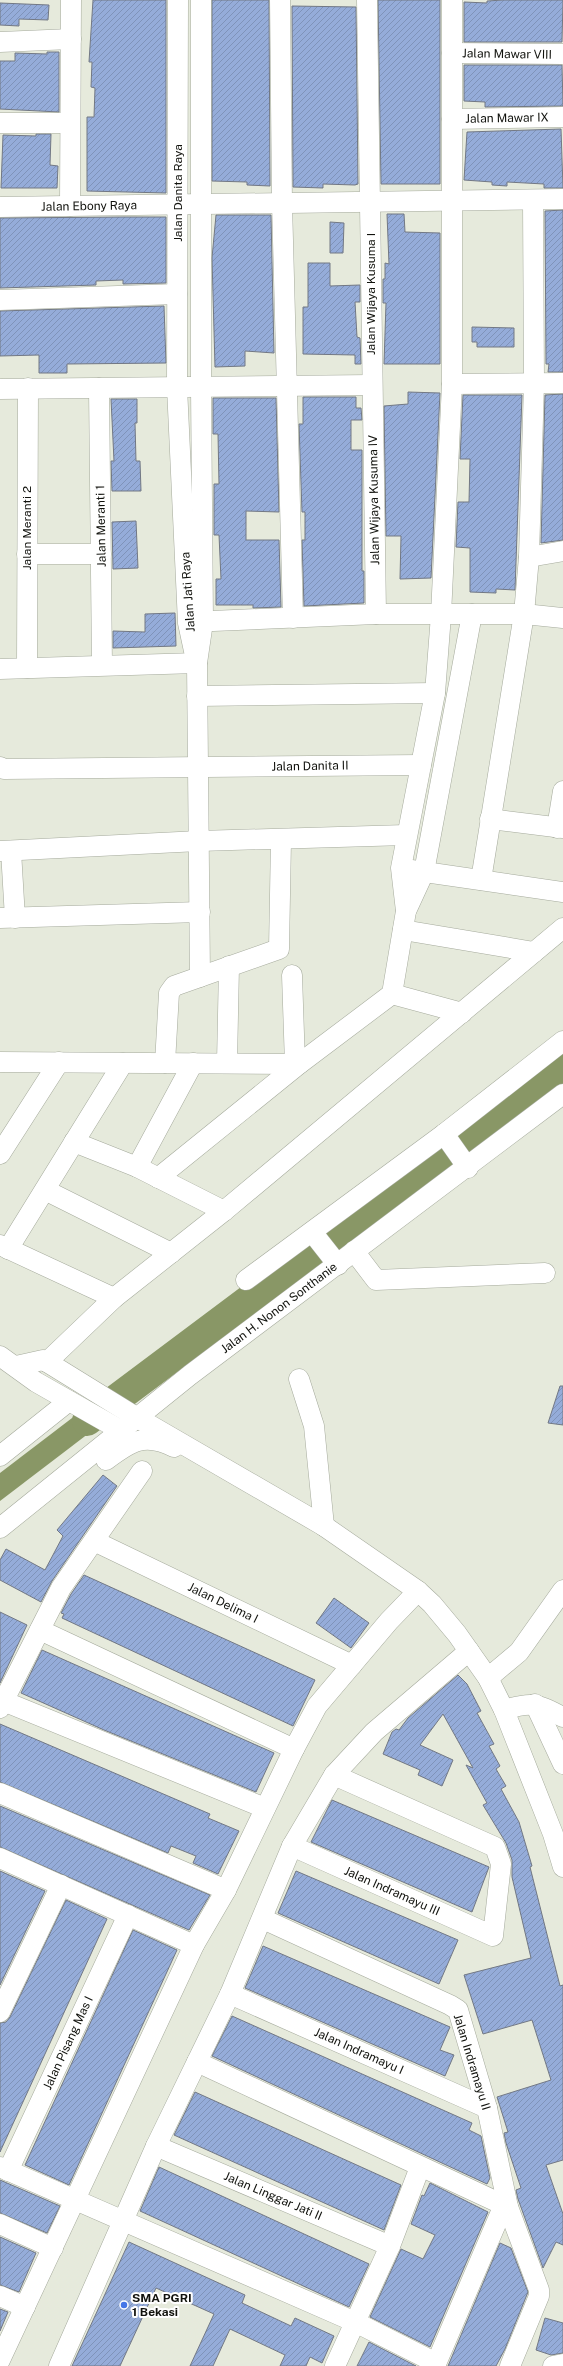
<svg xmlns="http://www.w3.org/2000/svg" width="563" height="2366" viewBox="0 0 563 2366" font-family="'Public Sans',sans-serif">
<style>
.water{fill:#899766}
.lines{fill:none;stroke-linecap:round;stroke-linejoin:round}
.river{stroke:#899766;stroke-width:30}
.building{fill:url(#building-hatch);stroke:#727884}
.minor-casing{stroke:#a5aa9c;stroke-width:21}
.minor{stroke:#fff;stroke-width:20}
.poi-dot{fill:#4576e7;stroke:#fff;stroke-width:1.5}
.labels{text-anchor:middle;stroke-width:4;stroke-linejoin:round;paint-order:stroke}
.street-label{font-size:12px;fill:#11120d;stroke:#fff}
.poi-label{font-size:12px;font-weight:bold;fill:#11120d;stroke:#fff;text-anchor:start}
</style>
<defs>
<pattern id="building-hatch" width="6" height="6" patternUnits="userSpaceOnUse"><rect width="6" height="6" fill="#95acd9"/><path d="M-1 1l2-2M0 6l6-6M5 7l2-2" fill="none" stroke="#7f93b9"/></pattern>
</defs>
<rect width="100%" height="100%" fill="#e6eadc"/>
<path class="water" d="M76,1415L97,1427L0,1501V1473Z"/>
<g class="lines">
<path class="river" d="M87,1421L563,1065"/>
</g>
<g class="building">
<path d="M93,0H166V193L87,191V117H94L95,88L91,87L92,62H89Z"/>
<path d="M212,0H269L270,186L247,185V182L212,181Z"/>
<path d="M378,0H440V184H381Z"/>
<path d="M503,0H563L562,42H464V2L487,3V1Z"/>
<path d="M0,3L49,5L48,20L19,19V26L0,25Z"/>
<path d="M292,6L356,7L358,184L355,185L323,184V188L293,187Z"/>
<path d="M47,52H59V112L0,109V61H15V53L47,54Z"/>
<path d="M464,65H562L563,106L485,107V102L464,101Z"/>
<path d="M561,129L563,188H544V184L507,182V186L492,185V182L464,180L467,132Z"/>
<path d="M36,134H51L50,165L58,166L57,188H1L3,135L36,136Z"/>
<path d="M563,210V372H548L549,364H546L545,211Z"/>
<path d="M387,214H404L405,232L440,233V364H384L386,303H383V279H385V263L389,264Z"/>
<path d="M216,215H271L274,353L245,351V366L215,367L212,258Z"/>
<path d="M124,217H166V283L123,284V280L96,281V285L0,288V218Z"/>
<path d="M330,222L344,223L343,253H330Z"/>
<path d="M308,263H330V286L360,285V302H355L357,337L360,338L361,364H355V355L303,354V307H308Z"/>
<path d="M164,306L166,363L67,364V373H39V355L0,356V311Z"/>
<path d="M472,327L514,328V347H477V342H472Z"/>
<path d="M408,392L440,393L431,578L400,579L401,536H386L384,406L408,404Z"/>
<path d="M563,394V540L541,543L545,395Z"/>
<path d="M463,395H522L515,590L496,589V593L470,592V548L456,547L458,502H469L470,459H460Z"/>
<path d="M303,397H356V408H361L362,420H351V450H362V571H364V603L304,606L302,540H305V512H302L299,424H303Z"/>
<path d="M213,398H276L279,512L246,511V540H279L281,607L253,608V605H216V579H221L219,535H214V484H219L218,434H213Z"/>
<path d="M111,399H137V423H135L136,461H140L141,491H112L111,461H114Z"/>
<path d="M136,521L138,568L113,569L112,522Z"/>
<path d="M175,613L176,646L113,648V631L145,632V614Z"/>
<path d="M560,1386H563V1425L548,1423Z"/>
<path d="M103,1475L117,1486L52,1581L41,1602L0,1580V1560L6,1549L45,1570L63,1536L57,1530Z"/>
<path d="M84,1575L315,1680L293,1726L62,1618L64,1614L61,1613L71,1594Z"/>
<path d="M334,1598L369,1623L351,1648L316,1623Z"/>
<path d="M0,1612L27,1625L0,1683Z"/>
<path d="M42,1650L274,1753L256,1792L104,1730L21,1693Z"/>
<path d="M458,1675L467,1684L481,1711L477,1713L494,1744L489,1746L500,1766L496,1769L506,1786L501,1789L519,1822L532,1866L530,1867L560,1986L563,1985V2160L546,2165L563,2214V2245L556,2242L543,2268L518,2199L516,2190L521,2188L506,2143L504,2133L508,2132L497,2097L551,2080L532,2020L483,2034L464,1975L531,1958L512,1877V1860L506,1843L483,1805L487,1803L466,1765L473,1768L443,1714L420,1745L453,1760L442,1786L418,1775L420,1770L383,1754L392,1732L396,1729L399,1730L408,1718Z"/>
<path d="M0,1724L210,1814L208,1818L239,1831L218,1874L193,1863L196,1856L171,1846L168,1853L0,1782Z"/>
<path d="M332,1800L489,1867L472,1912L311,1842Z"/>
<path d="M0,1806L210,1895L189,1930L0,1847Z"/>
<path d="M0,1871L45,1891L0,1985Z"/>
<path d="M296,1871L458,1940L439,1984L278,1913Z"/>
<path d="M66,1900L107,1919L0,2152V2023L6,2022L10,2017Z"/>
<path d="M133,1930L177,1950L69,2185L25,2165Z"/>
<path d="M263,1946L450,2027L440,2050L454,2055L445,2076L245,1988Z"/>
<path d="M232,2016L472,2123L469,2130L481,2136L490,2178L487,2184L212,2056Z"/>
<path d="M195,2092L401,2185L384,2230L174,2135Z"/>
<path d="M159,2167L369,2264L349,2307L140,2211Z"/>
<path d="M0,2180L60,2206L47,2233L0,2213Z"/>
<path d="M430,2183L488,2212L430,2347L370,2317L401,2249L423,2259L435,2235L411,2224L422,2195L424,2196Z"/>
<path d="M0,2237L36,2253L19,2292L0,2285Z"/>
<path d="M129,2242L245,2295L242,2303L291,2326L295,2318L334,2336L322,2363L310,2357L306,2366H280L285,2355L230,2329L213,2366H190L214,2314L156,2288L120,2366H72Z"/>
<path d="M500,2243L511,2248L528,2292L505,2349L496,2366H448Z"/>
<path d="M0,2309L8,2312L0,2331Z"/>
<path d="M545,2318L563,2323V2353L551,2355L536,2350Z"/>
<path d="M369,2342L416,2366H357Z"/>
</g>
<g class="lines">
<defs>
<g id="minor">
<path d="M178,0L177,387L188,623L194,651"/>
<path d="M280,0L282,203L293,618"/>
<path d="M367,0L376,614"/>
<path d="M0,42L71,39"/>
<path d="M452,53L563,54"/>
<path d="M452,119L563,117"/>
<path d="M0,123H70"/>
<path d="M70,206L71,0"/>
<path d="M0,207L563,199"/>
<path d="M0,300L177,294"/>
<path d="M452,384L563,383"/>
<path d="M99,388L102,665"/>
<path d="M0,389L371,385"/>
<path d="M27,554H101"/>
<path d="M529,557L563,551"/>
<path d="M189,622L376,614H524L563,618"/>
<path d="M27,668L28,388"/>
<path d="M0,669L197,663"/>
<path d="M197,696L435,693"/>
<path d="M0,767L4,769L421,765"/>
<path d="M490,819L563,828"/>
<path d="M557,828L563,791"/>
<path d="M0,851L199,841L406,835"/>
<path d="M11,851L15,918"/>
<path d="M411,870L563,892"/>
<path d="M481,880L524,614L529,557L534,383L533,200"/>
<path d="M406,911L401,868L435,693L441,615L452,384V0"/>
<path d="M0,918L200,912"/>
<path d="M403,930L534,952"/>
<path d="M292,975L295,1064"/>
<path d="M200,977L197,663L203,622L201,387V0"/>
<path d="M392,994L462,1013"/>
<path d="M0,1062L299,1064"/>
<path d="M165,1063L169,993L174,986L279,949L281,840"/>
<path d="M227,1063L229,966"/>
<path d="M444,1134L468,1168"/>
<path d="M74,1142L137,1167L224,1211"/>
<path d="M0,1154L59,1062"/>
<path d="M137,1167L193,1063"/>
<path d="M158,1178L299,1064L392,994L406,911L424,872L472,614"/>
<path d="M45,1190L171,1253"/>
<path d="M312,1232L338,1265"/>
<path d="M0,1245L114,1298"/>
<path d="M8,1249L123,1063"/>
<path d="M354,1251L376,1280L545,1273"/>
<path d="M246,1280L444,1134L563,1041"/>
<path d="M0,1356L36,1382L122,1431"/>
<path d="M47,1362L114,1298L224,1211L563,928"/>
<path d="M16,1366L43,1360L47,1362L136,1417L324,1526L418,1591L432,1604L457,1634L488,1678L504,1710L553,1834L563,1867"/>
<path d="M299,1379L314,1426L324,1526"/>
<path d="M0,1456L69,1401"/>
<path d="M106,1460C130,1442 144,1432 174,1447"/>
<path d="M0,1528L190,1375L563,1094"/>
<path d="M94,1541L352,1665"/>
<path d="M40,1630L294,1749"/>
<path d="M488,1678L519,1652L563,1590"/>
<path d="M3,1701L265,1808"/>
<path d="M535,1704L563,1764"/>
<path d="M0,1708L61,1588L142,1471"/>
<path d="M504,1710C533,1701 536,1704 563,1717"/>
<path d="M0,1793L226,1890"/>
<path d="M292,1846L493,1936L501,1864L495,1847L334,1775"/>
<path d="M0,1858L194,1945"/>
<path d="M263,1919L450,2005L458,2010L487,2108L508,2207L539,2290V2296L510,2366"/>
<path d="M230,1994L487,2108"/>
<path d="M0,2012L61,1885"/>
<path d="M197,2062L508,2207"/>
<path d="M156,2146L390,2246"/>
<path d="M0,2167L355,2322L436,2363"/>
<path d="M8,2171L128,1915"/>
<path d="M0,2224L53,2248"/>
<path d="M0,2296L25,2307"/>
<path d="M0,2360L194,1945L226,1890L294,1749L317,1706L389,1621L418,1591"/>
<path d="M59,2366L156,2146L230,1994L292,1846L334,1775L374,1732L469,1651"/>
<path d="M335,2366L390,2246L420,2167"/>
<path d="M435,2366L504,2205"/>
<path d="M553,2366L563,2364"/>
</g>
</defs>
<use href="#minor" class="minor-casing"/>
<use href="#minor" class="minor"/>
</g>
<circle class="poi-dot" cx="124" cy="2305" r="4"/>
<g class="labels">
<g class="street-label">
<text transform="translate(507 54) rotate(1)" y="4">Jalan Mawar VIII</text>
<text transform="translate(507 118) rotate(-1)" y="4">Jalan Mawar IX</text>
<text transform="translate(178 193) rotate(-90)" y="4">Jalan Danita Raya</text>
<text transform="translate(89 206) rotate(-1)" y="4">Jalan Ebony Raya</text>
<text transform="translate(371 294) rotate(-90)" y="4">Jalan Wijaya Kusuma I</text>
<text transform="translate(374 500) rotate(-91)" y="4">Jalan Wijaya Kusuma IV</text>
<text transform="translate(101 526) rotate(-91)" y="4">Jalan Meranti 1</text>
<text transform="translate(27 528) rotate(-90)" y="4">Jalan Meranti 2</text>
<text transform="translate(188 592) rotate(-94)" y="4">Jalan Jati Raya</text>
<text transform="translate(310 766) rotate(-1)" y="4">Jalan Danita II</text>
<text transform="translate(279 1308) rotate(-37)" y="4">Jalan H. Nonon Sonthanie</text>
<text transform="translate(223 1603) rotate(26)" y="4">Jalan Delima I</text>
<text transform="translate(392 1891) rotate(24)" y="4">Jalan Indramayu III</text>
<text transform="translate(68 2043) rotate(-65)" y="4">Jalan Pisang Mas I</text>
<text transform="translate(359 2051) rotate(24)" y="4">Jalan Indramayu I</text>
<text transform="translate(472 2062) rotate(73)" y="4">Jalan Indramayu II</text>
<text transform="translate(273 2196) rotate(23)" y="4">Jalan Linggar Jati II</text>
</g>
<g class="poi-label">
<text x="132" y="2302">SMA PGRI<tspan x="132" dy="14">1 Bekasi</tspan></text>
</g>
</g>
</svg>
